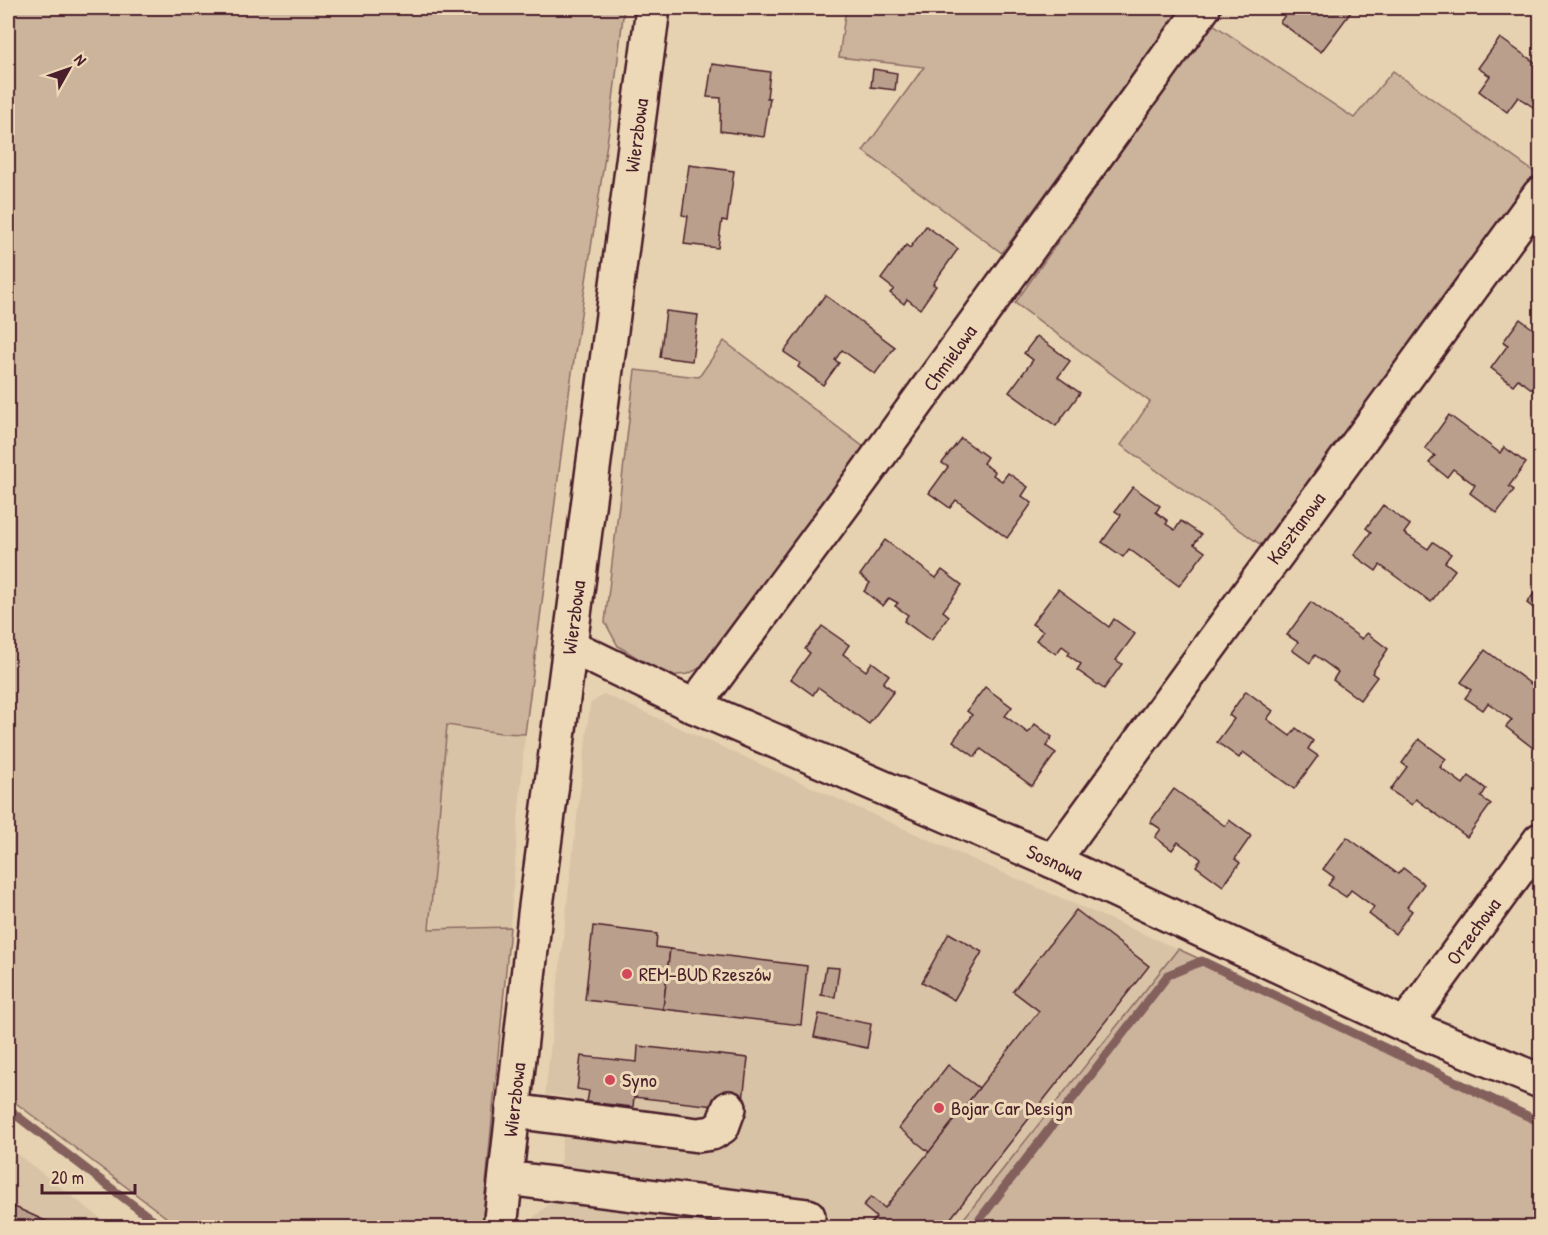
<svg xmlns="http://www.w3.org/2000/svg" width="1548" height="1235" viewBox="0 0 1548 1235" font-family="'Patrick Hand',sans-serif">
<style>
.built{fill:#d9c3a6}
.green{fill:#ccb49c;stroke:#8b6a64;stroke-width:1.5}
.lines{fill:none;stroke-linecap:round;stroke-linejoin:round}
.stream{stroke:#84615d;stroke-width:9}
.building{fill:#baa08c;stroke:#4a1f2b;stroke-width:1.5}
.minor-casing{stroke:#4a1f2b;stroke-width:38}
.minor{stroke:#edd9b7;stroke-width:33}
.poi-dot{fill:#d1495b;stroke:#edd9b7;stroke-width:2}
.labels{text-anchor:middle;stroke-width:6;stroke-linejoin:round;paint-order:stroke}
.street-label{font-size:20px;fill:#4a1f2b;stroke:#edd9b7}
.poi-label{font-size:20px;fill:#4a1f2b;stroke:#edd9b7;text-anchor:start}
</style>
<rect width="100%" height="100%" fill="#e6d2b1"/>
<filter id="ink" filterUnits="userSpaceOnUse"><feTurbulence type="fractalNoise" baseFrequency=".0167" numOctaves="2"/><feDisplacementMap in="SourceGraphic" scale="12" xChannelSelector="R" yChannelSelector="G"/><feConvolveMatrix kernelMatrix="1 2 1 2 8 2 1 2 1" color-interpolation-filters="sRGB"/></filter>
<g filter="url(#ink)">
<g class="built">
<path d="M604,694L983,864L1178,949L957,1227L532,1228L533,1218L557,1197L567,1097L545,1095L590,704Z"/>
<path d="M447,724L501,733L525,734L510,927L429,930Z"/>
<path d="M8,1147L112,1227H8Z"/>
</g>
<g class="green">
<path d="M8,8H624L611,117L570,386L525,734L501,733L447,725L429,929L510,927L482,1227H179L8,1097Z"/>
<path d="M846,8H1181L1002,253L863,151L924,67L839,57Z"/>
<path d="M1213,24L1354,118L1393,71L1537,174L1261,545L1121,445L1150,402L1015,303L1161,95Z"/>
<path d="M724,341L865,448L706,665L688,674L667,676L618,646L605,622L635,370L699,377Z"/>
<path d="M1178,949L1418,1059L1540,1119V1227H957Z"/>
</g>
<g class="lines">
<g class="stream">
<path d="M8,1109L163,1228"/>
<path d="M973,1228L1168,975L1202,961L1540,1122"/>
</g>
</g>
<g class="building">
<path d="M1283,8H1354L1321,52L1280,22L1288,11Z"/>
<path d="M1500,38L1540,66V102L1536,109L1518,97L1507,112L1479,91L1490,76L1478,68Z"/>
<path d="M712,64L770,72L767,98H770L764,137L720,131L721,98L707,97Z"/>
<path d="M873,69L897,73L895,90L871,87Z"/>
<path d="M689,165L734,171L727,221L722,220L718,248L684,244L688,216L682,215Z"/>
<path d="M926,226L958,249L933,284L936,286L920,309L907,299L904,304L890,293L894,289L881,279L906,245L910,248Z"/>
<path d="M825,295L895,347L875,374L842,350L835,360L839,363L823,385L798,367L800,363L784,352Z"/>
<path d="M666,311L698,315L692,361L660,357Z"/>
<path d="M1520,319L1540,334V395L1518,379L1513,385L1491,368L1508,345L1503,342Z"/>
<path d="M1037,336L1070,361L1058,377L1080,393L1056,426L1009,392L1033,360L1024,353Z"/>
<path d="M1449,415L1500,453L1504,447L1526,463L1509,486L1514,490L1497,513L1470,493L1475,485L1453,469L1447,477L1429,463L1435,456L1425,448Z"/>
<path d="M961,438L987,457L983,463L995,472L993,475L1002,481L1008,473L1028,487L1022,496L1032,503L1007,538L956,500L950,508L929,493L948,467L942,463Z"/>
<path d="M1133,487L1160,506L1156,512L1168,521L1166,524L1175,530L1181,521L1201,535L1194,544L1205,552L1179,586L1129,549L1123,557L1102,542L1121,515L1115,511Z"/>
<path d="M1383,505L1410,525L1404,533L1428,549L1433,542L1451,554L1445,562L1455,570L1431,602L1380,565L1376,571L1354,555L1371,532L1366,528Z"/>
<path d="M885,540L936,578L942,570L962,585L943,611L949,616L931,641L904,621L908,615L895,606L898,603L889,598L883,606L864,591L870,583L860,575Z"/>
<path d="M1540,585V613L1527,603Z"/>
<path d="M1058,589L1109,627L1114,619L1135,634L1116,660L1122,664L1104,689L1077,670L1081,664L1068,655L1070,652L1062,646L1056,654L1036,640L1043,631L1032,624Z"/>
<path d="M1311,602L1362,639L1367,633L1388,649L1372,673L1377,677L1360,700L1333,680L1338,672L1315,655L1310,663L1292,650L1298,642L1287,635Z"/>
<path d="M822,626L849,645L843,654L866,671L872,662L889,675L883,683L894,691L869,724L818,687L813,695L791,679L810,653L805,649Z"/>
<path d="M1485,650L1535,687L1540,681V737L1533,748L1506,727L1512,720L1488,703L1483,710L1465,698L1471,690L1461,682Z"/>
<path d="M985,687L1012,707L1005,716L1016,724L1028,733L1035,724L1052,737L1046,746L1056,753L1032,786L981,749L975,757L953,741L972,715L967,711Z"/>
<path d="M1246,691L1273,711L1267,719L1290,736L1296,728L1313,741L1308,749L1318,756L1294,789L1243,752L1239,758L1217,742L1234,719L1229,715Z"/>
<path d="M1419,739L1446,759L1440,767L1463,784L1469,776L1486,789L1481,797L1491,804L1467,837L1416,799L1412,805L1390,790L1407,767L1402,763Z"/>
<path d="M1174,789L1225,826L1229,820L1251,836L1235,859L1240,863L1223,886L1196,866L1201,859L1178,842L1172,850L1155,837L1161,829L1150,822Z"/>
<path d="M1347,837L1398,874L1403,868L1424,884L1407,907L1412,911L1395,934L1369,914L1374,907L1351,890L1346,897L1328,885L1334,877L1323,869Z"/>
<path d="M1076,910L1149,966L943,1228H868L876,1217L863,1206L871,1197L885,1208L1039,1011L1013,991Z"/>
<path d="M593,926L657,934L656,947L670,949L663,1009L585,1000Z"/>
<path d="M949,933L982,952L954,1000L922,982Z"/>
<path d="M670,949L807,966L801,1025L663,1009Z"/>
<path d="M826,967L839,968L835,997L821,995Z"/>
<path d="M819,1014L871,1024L867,1048L814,1037Z"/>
<path d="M638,1046L748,1058L742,1109L634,1097L633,1107L587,1102L589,1091L577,1089L581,1056L637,1062Z"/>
<path d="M948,1065L979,1088L929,1152L899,1128Z"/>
<path d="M8,1204L61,1228H8Z"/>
</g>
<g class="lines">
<defs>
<g id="minor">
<path id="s1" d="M570,646L694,706L1053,861L1405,1025L1540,1081"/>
<path id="s2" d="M694,706L862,479L1203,8"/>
<path id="s3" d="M1053,861L1540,194"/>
<path id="s4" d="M1405,1025L1540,840"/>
<path d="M513,1111L698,1135L712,1133L722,1127L729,1108"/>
<path d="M506,1178L808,1216"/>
<path id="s5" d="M500,1228L535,914L653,8"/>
</g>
</defs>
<use href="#minor" class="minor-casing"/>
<use href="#minor" class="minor"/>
</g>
</g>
<g class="poi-dot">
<circle cx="627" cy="974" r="6"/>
<circle cx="610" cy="1080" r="6"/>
<circle cx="939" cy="1108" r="6"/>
</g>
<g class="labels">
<g class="street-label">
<text dy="7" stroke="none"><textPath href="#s5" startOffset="1101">Wierzbowa</textPath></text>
<text dy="7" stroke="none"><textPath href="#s2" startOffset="432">Chmielowa</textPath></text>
<text dy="7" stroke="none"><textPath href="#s3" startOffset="412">Kasztanowa</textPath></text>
<text dy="7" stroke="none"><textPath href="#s5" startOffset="615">Wierzbowa</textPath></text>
<text dy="7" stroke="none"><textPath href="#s1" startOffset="531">Sosnowa</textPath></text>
<text dy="7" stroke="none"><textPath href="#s4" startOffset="116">Orzechowa</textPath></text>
<text dy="7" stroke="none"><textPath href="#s5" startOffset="129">Wierzbowa</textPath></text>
</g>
<g class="poi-label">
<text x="639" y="981">REM-BUD Rzeszów</text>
<text x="622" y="1087">Syno</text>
<text x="951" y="1115">Bojar Car Design</text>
</g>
</g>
<rect width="1548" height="1235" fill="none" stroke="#edd9b7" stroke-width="30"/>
<rect x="15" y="15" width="1518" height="1205" fill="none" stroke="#4a1f2b" stroke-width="2" filter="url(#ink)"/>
<g transform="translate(69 69) rotate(50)" stroke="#edd9b7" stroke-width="4.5" paint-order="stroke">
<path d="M0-4.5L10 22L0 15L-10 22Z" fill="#4a1f2b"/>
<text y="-9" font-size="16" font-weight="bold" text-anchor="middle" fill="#4a1f2b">N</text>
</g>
<path d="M42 1184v9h93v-9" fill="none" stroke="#4a1f2b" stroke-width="3"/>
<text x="51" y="1184" font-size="18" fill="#4a1f2b" stroke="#edd9b7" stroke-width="4.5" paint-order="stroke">20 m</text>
</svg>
